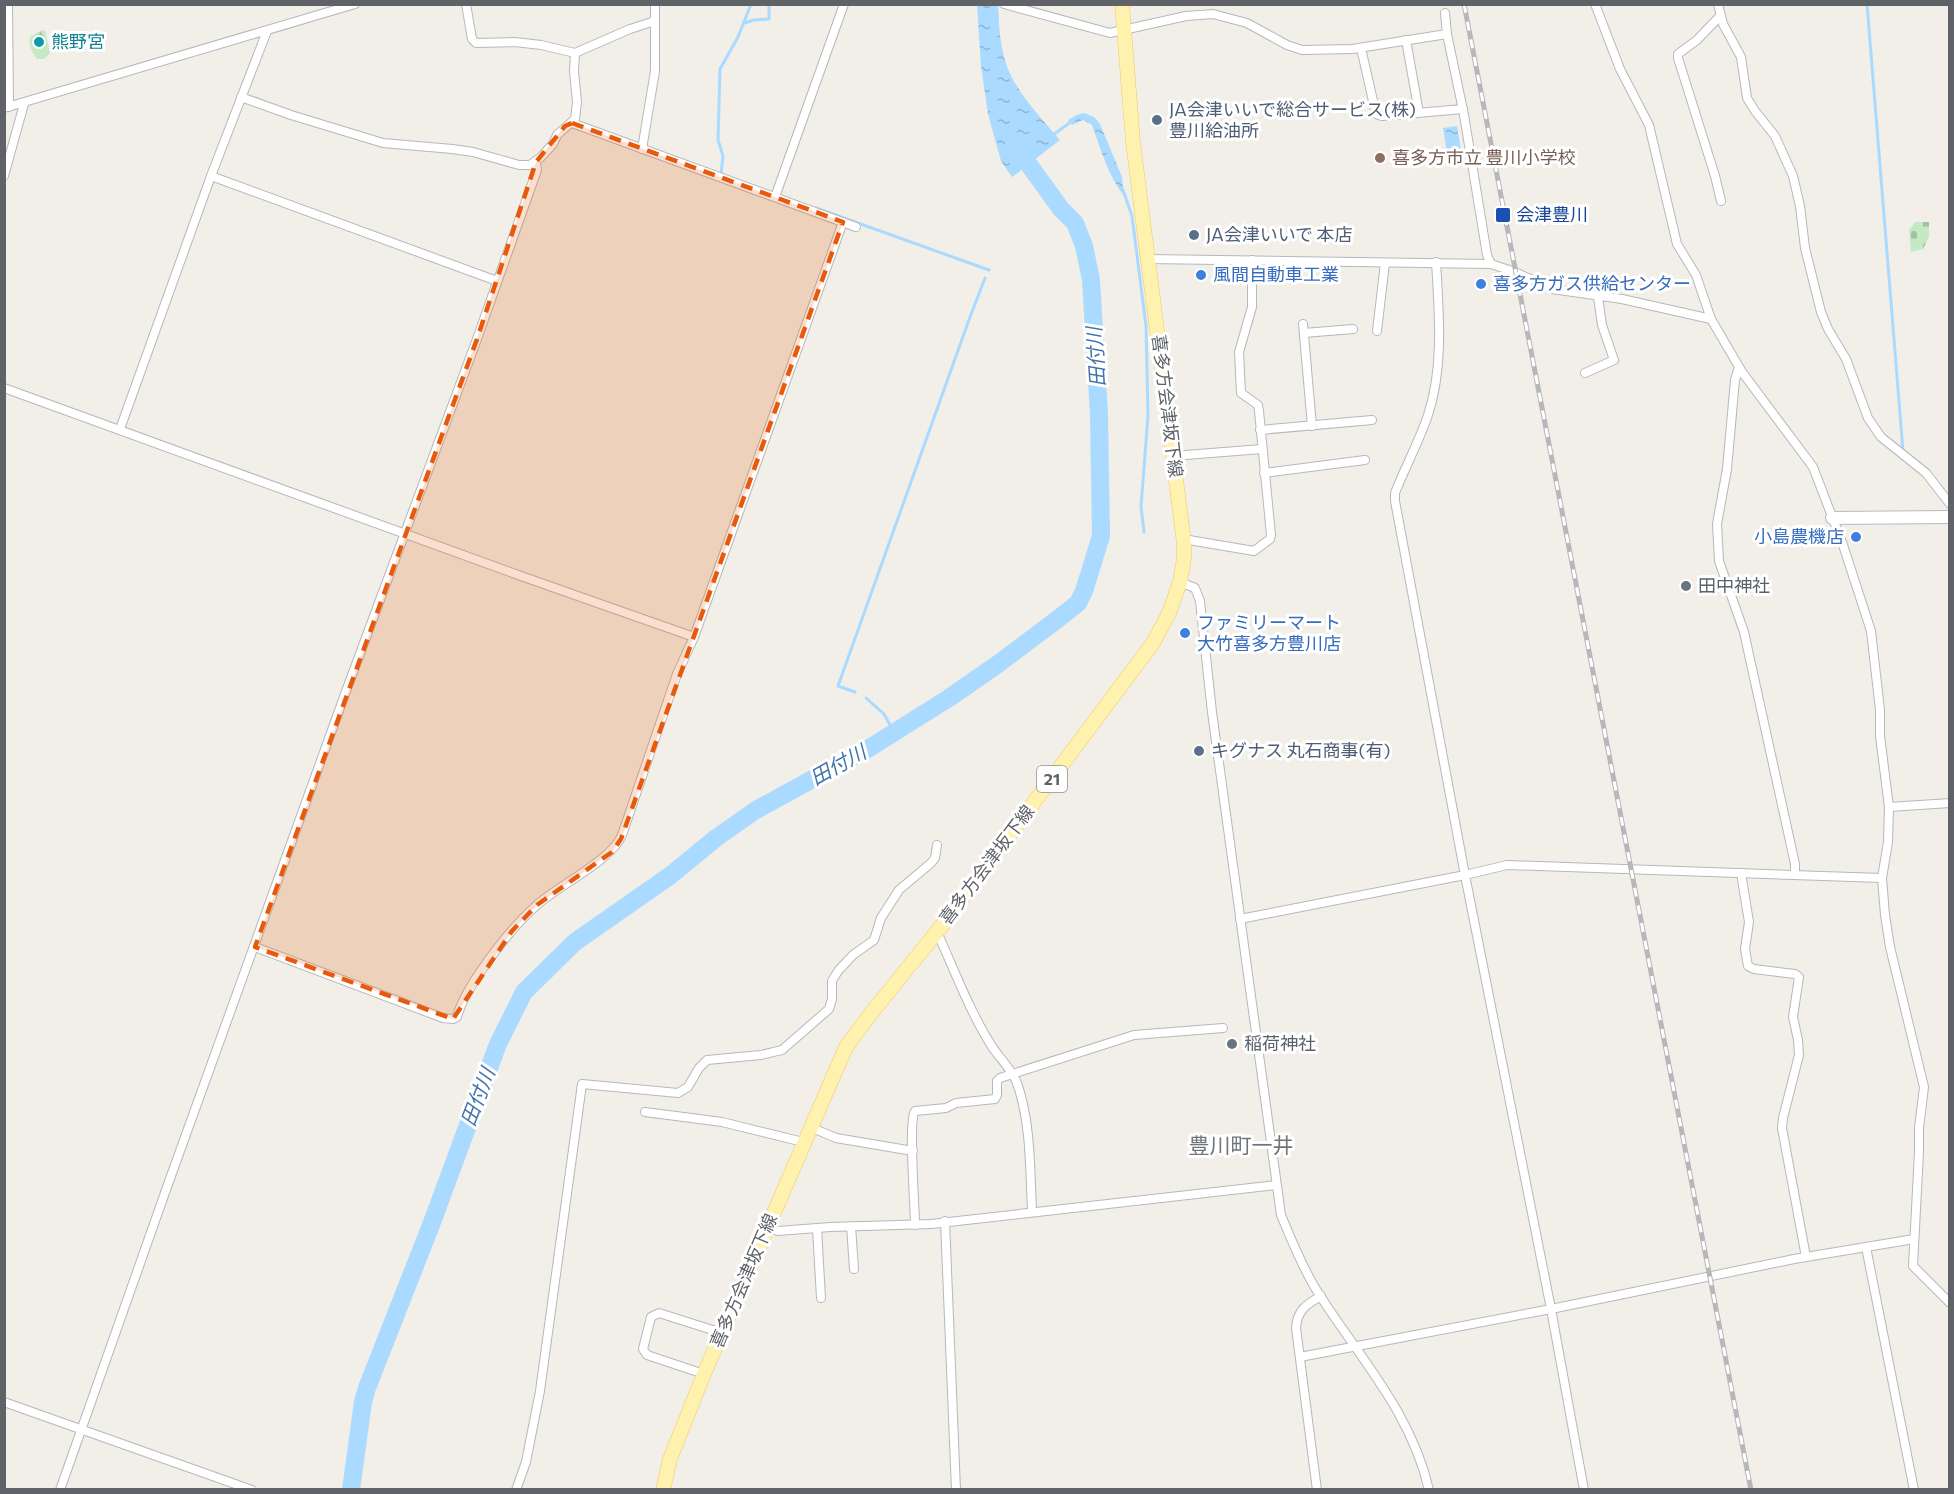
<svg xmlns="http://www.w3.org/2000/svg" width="1954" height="1494" viewBox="0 0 1954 1494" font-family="Commissioner,'Noto Sans JP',sans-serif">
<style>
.forest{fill:url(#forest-firs)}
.cemetery{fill:url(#cemetery-stones)}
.water{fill:url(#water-ripples)}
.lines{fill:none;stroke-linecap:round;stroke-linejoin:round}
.stream{stroke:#aadaff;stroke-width:3}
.river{stroke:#aadaff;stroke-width:18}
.street-casing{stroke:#b5b8bc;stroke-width:10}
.secondary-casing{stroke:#b6babf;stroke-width:14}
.primary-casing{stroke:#f2c960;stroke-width:15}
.street{stroke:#fff;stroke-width:8}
.secondary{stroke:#fff;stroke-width:12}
.primary{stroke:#fff2af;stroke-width:14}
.rail-casing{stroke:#b6b7b8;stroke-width:5}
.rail{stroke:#fff;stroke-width:3;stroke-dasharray:9;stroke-linecap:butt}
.marked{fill:#e8590c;fill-opacity:0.2;stroke:#e8590c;stroke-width:4.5;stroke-dasharray:12 8;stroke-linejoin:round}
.culture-dot{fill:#0f9aa8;stroke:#fff;stroke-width:2}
.service-dot{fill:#5c6f8a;stroke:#fff;stroke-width:2}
.education-dot{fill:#8d6e63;stroke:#fff;stroke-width:2}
.transit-dot{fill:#1a4fb4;stroke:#fff;stroke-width:2}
.shop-dot{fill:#3f7fe0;stroke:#fff;stroke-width:2}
.worship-dot{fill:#6b7280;stroke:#fff;stroke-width:2}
.labels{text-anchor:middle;stroke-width:6;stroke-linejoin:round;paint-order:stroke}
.shield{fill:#fff;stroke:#8f9295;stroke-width:1.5}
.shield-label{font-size:16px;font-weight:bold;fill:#5f6368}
.culture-label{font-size:18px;fill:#0d838f;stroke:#fff;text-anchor:start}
.service-label{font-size:18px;fill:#4e5e75;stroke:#fff;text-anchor:start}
.education-label{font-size:18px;fill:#785e54;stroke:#fff;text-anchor:start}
.transit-label{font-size:18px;fill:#164399;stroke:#fff;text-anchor:start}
.shop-label{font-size:18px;fill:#366cbe;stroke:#fff;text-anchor:start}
.street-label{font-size:18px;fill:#5f6368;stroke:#fff}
.worship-label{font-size:18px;fill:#5b616d;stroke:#fff;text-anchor:start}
.water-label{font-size:20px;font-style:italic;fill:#4174aa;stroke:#fff}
.quarter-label{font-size:21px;fill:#70757a;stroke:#fff}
</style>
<defs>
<pattern id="forest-firs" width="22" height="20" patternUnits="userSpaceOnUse" patternTransform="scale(1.5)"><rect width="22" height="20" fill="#c5e8c5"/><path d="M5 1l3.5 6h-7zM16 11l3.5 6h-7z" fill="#a3c0a4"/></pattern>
<pattern id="cemetery-stones" width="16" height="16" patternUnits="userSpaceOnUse" patternTransform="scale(1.5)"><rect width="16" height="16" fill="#c5e8c5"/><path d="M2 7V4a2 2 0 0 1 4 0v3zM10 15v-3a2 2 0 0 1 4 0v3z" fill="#a3c0a4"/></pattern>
<pattern id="water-ripples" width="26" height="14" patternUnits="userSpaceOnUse" patternTransform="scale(1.5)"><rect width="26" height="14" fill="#aadaff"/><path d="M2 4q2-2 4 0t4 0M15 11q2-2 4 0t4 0" fill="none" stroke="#8eb4d2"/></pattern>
</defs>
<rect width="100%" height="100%" fill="#f1efe8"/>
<path class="forest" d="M42,30L45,31L50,53L44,59H37C32,52 27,44 31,36Z"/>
<path class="cemetery" d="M1915,222H1929V237L1923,249L1911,252L1909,230Z"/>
<g class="water">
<path d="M977,5H998C999,26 1000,49 1008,69C1018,94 1042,119 1060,140L1012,177L1001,161L988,114L981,66Z"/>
<path d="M1084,113L1094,117L1100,124L1122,177L1124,196C1108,175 1101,150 1092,125L1083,120L1072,125L1068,120L1077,115Z"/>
<path d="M1457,126L1463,163L1449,165L1443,128Z"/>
</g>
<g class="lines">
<g class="stream">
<path d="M1867,4L1903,451"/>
<path d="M744,23L754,20L769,19V4"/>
<path d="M1053,135L1072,121"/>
<path d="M721,174L723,156L718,140L720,69L738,37L751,4"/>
<path d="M1123,190L1132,216L1146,326L1148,415L1141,507L1144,532"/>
<path d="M816,208L989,270"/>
<path d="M855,692L838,686L970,317L985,278"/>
<path d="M866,698L884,714L894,732"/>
</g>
<path class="river" d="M351,1490L363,1402L367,1388L431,1225L498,1044L524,992L575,942L671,875L716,838L756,810L871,747L949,698L998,664L1063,615L1078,603L1084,591L1101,536L1099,414L1091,280L1084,246L1075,223L1061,209L1014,144"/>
<defs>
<g id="street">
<path d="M8,4L9,107"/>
<path d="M466,4L472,39L476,43L515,42L541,45L575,53L630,29L655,21"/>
<path d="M1004,4L1110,33L1186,16L1213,14L1247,23L1287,45L1302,50L1352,49L1447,34"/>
<path d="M1595,4L1620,69L1649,125L1677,244L1696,275L1711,319L1742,372L1813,467L1843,545L1871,631L1880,710V736L1889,807L1888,842L1882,878L1885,915L1890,947L1924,1087L1919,1128V1152L1913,1266L1950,1303"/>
<path d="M1718,4L1723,24L1741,57L1747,98L1755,111L1775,136L1793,176L1800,206L1805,248L1821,312L1828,329L1846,359L1868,418L1881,437L1926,473L1950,504"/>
<path d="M1445,13L1447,34L1464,115L1487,255L1491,264"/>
<path d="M1720,16L1697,40L1678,54V58L1715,176L1721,201"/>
<path d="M1406,40L1419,113"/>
<path d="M1361,48L1376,114L1382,116L1463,109"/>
<path d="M241,97L291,115L383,143L452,149L473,152L519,165H530L541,157L553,144L557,135L575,119L577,102L574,71L575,53"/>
<path d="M4,108L355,4"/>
<path d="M572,123L856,227"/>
<path d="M642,149L655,71V4"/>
<path d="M4,176L24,104"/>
<path d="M211,176L497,281"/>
<path d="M775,197L844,4"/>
<path d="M1147,259L1491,264L1515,272L1552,289L1622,299L1711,319"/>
<path d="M1436,262C1439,312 1444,367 1428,415C1419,442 1405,467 1395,493V501L1465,875L1551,1309L1584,1490"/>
<path d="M1303,324L1312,426"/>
<path d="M1377,331L1385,263"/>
<path d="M1304,333L1353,329"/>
<path d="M1739,367L1735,380L1727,469L1717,524L1719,561L1744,632L1795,864V875"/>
<path d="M1585,373L1614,360L1602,325L1598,297"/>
<path d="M4,388L521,576L694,637"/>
<path d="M120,429L211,176L267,31"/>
<path d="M1260,430L1372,420"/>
<path d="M1173,456L1262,449"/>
<path d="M1264,473L1365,460"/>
<path d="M1183,539L1254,551L1270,539L1271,535L1259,411L1258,405L1241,393L1239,352L1252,307V260"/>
<path d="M1180,582L1195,588L1200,601L1212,712L1281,1215C1291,1239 1301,1264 1314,1286C1355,1353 1411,1410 1429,1490"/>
<path d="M1889,807L1950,803"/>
<path d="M1741,873L1749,922L1745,949L1748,966L1754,969L1795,974L1799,977L1793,1017L1798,1040L1799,1055L1783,1118L1782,1128L1806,1257"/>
<path d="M1240,919L1465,875L1507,865L1882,878"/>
<path d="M937,932C954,969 969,1010 991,1045C999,1058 1011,1068 1017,1083C1031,1123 1030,1169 1032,1211"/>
<path d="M255,947L443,1018L453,1019L457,1017C465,986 512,926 537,905C559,885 612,860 622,835L677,674L694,637L843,222"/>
<path d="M645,1112L722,1122L803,1142"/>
<path d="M810,1127L836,1138L913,1151"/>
<path d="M945,1221L956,1490"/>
<path d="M915,1225C915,1205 908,1121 915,1111L946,1108L956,1103L995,1099L997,1095V1081L1000,1078L1134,1035L1223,1028"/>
<path d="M851,1226L854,1269"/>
<path d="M768,1228L778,1231L830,1227L931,1224L1276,1185"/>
<path d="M817,1228L821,1298"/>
<path d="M1866,1247L1914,1490"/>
<path d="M1300,1357L1551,1309L1794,1259L1914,1239"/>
<path d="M704,1374L647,1355L643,1349L651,1317L659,1313L722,1333"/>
<path d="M4,1402L252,1490"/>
<path d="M60,1490L167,1187L345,694L477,339L537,170L536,162"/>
<path d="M516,1490L526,1462L540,1391L582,1084L678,1093L688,1087L699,1068L707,1060L761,1055L782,1050L829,1009L832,999V981L838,971L853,955L874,940L881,918L899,890L931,863L935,858L937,845"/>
<path d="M1317,1490L1296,1328C1297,1310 1307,1304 1321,1296"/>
</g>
<path id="secondary" d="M1832,518L1950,517"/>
<path id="primary" d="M663,1490L670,1459L704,1374L846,1047L872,1012L937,932L1153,643L1169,613L1180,582L1184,558V543L1133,142L1122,4"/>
</defs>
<use href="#street" class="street-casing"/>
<use href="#secondary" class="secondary-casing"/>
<use href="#primary" class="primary-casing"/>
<use href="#street" class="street"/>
<use href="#secondary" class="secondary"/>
<use href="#primary" class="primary"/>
<defs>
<path id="rail" d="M1464,4L1751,1490"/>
</defs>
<use href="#rail" class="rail-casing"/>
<use href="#rail" class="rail"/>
</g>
<path class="marked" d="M572,123L843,222L621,839L612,852L537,905L512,931L453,1019L255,947L477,339L536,162L565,126Z"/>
<circle class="culture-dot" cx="39" cy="42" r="6"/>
<g class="service-dot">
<circle cx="1157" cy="120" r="6"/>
<circle cx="1194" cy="235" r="6"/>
<circle cx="1199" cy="751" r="6"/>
</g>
<circle class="education-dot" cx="1380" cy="158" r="6"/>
<rect class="transit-dot" x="1495" y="207" width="16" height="16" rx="3"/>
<g class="shop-dot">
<circle cx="1201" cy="275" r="6"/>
<circle cx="1481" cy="284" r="6"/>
<circle cx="1856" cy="537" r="6"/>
<circle cx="1185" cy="633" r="6"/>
</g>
<g class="worship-dot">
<circle cx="1686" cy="586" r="6"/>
<circle cx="1232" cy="1044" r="6"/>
</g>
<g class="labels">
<rect class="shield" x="1037" y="766" width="30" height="26" rx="4.5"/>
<g class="shield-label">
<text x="1052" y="785">21</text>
</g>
<g class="culture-label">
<text x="51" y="48">熊野宮</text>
</g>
<g class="service-label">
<text x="1169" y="116">JA会津いいで総合サービス(株)<tspan x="1169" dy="21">豊川給油所</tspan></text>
<text x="1206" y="241">JA会津いいで 本店</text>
<text x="1211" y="757">キグナス 丸石商事(有)</text>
</g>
<g class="education-label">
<text x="1392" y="164">喜多方市立 豊川小学校</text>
</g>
<g class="transit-label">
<text x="1516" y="221">会津豊川</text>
</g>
<g class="shop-label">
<text x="1213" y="281">風間自動車工業</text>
<text x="1493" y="290">喜多方ガス供給センター</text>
<text x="1844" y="543" text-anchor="end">小島農機店</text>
<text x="1197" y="629">ファミリーマート<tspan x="1197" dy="21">大竹喜多方豊川店</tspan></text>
</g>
<g class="street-label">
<text transform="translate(1167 406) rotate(83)" y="6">喜多方会津坂下線</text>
<text transform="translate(987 865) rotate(-53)" y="6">喜多方会津坂下線</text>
<text transform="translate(744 1281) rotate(-67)" y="6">喜多方会津坂下線</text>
</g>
<g class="worship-label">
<text x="1698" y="592">田中神社</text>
<text x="1244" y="1050">稲荷神社</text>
</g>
<g class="water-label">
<text transform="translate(1096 357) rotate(-94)" y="7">田付川</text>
<text transform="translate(838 765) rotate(-29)" y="7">田付川</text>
<text transform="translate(478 1097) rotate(-69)" y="7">田付川</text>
</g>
<g class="quarter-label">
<text x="1241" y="1153">豊川町一井</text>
</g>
</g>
<rect width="1954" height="1494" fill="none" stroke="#5f6368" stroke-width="12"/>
</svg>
